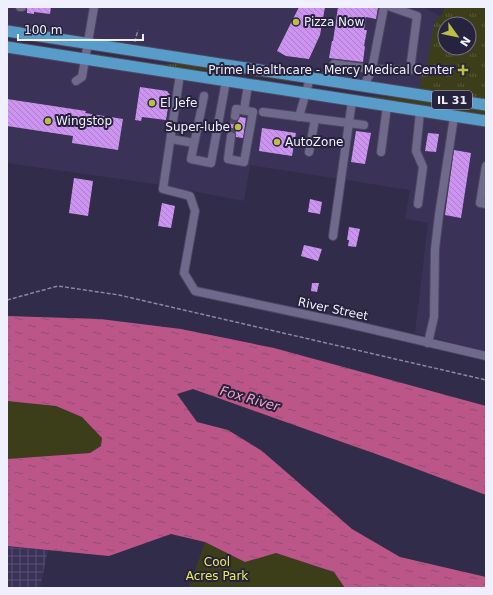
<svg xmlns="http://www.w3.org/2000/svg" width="493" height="595" viewBox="0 0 493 595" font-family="'DejaVu Sans',sans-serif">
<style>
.built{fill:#3a3357;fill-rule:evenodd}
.industrial{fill:url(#industrial-grid)}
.grass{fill:url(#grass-tufts);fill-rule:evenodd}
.park{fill:#3c3e1a}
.water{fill:url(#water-ripples)}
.building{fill:url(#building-back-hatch)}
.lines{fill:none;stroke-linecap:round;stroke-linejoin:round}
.minor-tunnel{stroke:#4e4964;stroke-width:8;stroke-dasharray:8 4;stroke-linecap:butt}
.minor-casing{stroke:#4d4860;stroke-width:10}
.major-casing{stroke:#4d4860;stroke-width:13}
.path{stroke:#8b889f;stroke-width:1.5;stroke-dasharray:4 2;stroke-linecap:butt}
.minor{stroke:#6f6a8b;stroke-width:8}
.major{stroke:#589cc9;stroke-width:11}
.poi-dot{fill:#bbc044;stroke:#27223e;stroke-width:1.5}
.labels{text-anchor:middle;stroke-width:4;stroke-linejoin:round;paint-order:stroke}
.shield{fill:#27223e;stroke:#b4b2c4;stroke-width:1}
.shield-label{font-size:11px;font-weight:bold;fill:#f0effe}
.poi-label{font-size:12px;fill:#f0effe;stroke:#27223e;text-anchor:start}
.street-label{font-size:12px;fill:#f0effe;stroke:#27223e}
.park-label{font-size:12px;fill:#e8ed52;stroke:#27223e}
.water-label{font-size:13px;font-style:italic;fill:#f2a3c6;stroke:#27223e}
</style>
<defs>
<pattern id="industrial-grid" width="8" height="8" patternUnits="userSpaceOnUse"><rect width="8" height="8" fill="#3a3357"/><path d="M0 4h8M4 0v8" fill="none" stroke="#575170"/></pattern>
<pattern id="grass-tufts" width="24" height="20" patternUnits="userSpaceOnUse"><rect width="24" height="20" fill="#3c3e1a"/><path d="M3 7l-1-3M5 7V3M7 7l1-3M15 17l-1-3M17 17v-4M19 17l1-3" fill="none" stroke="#585a3c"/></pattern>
<pattern id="water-ripples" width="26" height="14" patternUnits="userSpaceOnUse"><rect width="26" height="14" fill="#bc5689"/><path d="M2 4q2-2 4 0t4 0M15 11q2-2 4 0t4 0" fill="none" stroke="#8e5071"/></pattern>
<pattern id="building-back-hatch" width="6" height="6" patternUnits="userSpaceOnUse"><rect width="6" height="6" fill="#cc93f1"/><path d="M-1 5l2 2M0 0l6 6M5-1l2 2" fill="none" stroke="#ab80c8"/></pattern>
</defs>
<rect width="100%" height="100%" fill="#312c49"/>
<g class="built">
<path d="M7,7H423L449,21L486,7V100L7,25ZM445,24H469V48H445Z"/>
<path d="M7,52L486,127V351L415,333L428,223L405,219L410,190L250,165L244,201L155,184L7,163Z"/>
</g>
<path class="industrial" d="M7,547L48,550L40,588H7Z"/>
<g class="grass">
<path d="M444,7H486V101L420,90L422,74L427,65L434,23L443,13ZM445,24H469V48H445Z"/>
<path d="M96,54L157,64H187L294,81V82H291L225,72L167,67L96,56Z"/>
<path d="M328,90L364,96L418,99L486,110V117L327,92Z"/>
</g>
<g class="park">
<path d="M7,401L56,406L82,417L102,438L101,446L90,453L7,459Z"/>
<path d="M205,542L245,562L276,553L334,572L345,588H189Z"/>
</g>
<path class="water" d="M7,316L100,319L181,329L274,348L486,406V495L390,459L193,389L177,394L197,422L228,430L262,451L352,529L400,557L486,577V588H345L334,572L276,553L245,562L205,542L171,534L109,556L7,546V459L90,453L101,446L102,438L82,417L56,406L7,401Z"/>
<g class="building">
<path d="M27,7H51L50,14L34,12V14L27,13Z"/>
<path d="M299,7H325L320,35L309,59L286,56L277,51Z"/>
<path d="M338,7H378L376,19L366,17L364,30H367L364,46H365L363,62L329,58L332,41H333Z"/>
<path d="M140,87L167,91L170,95L166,120L142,117L141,121L135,120Z"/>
<path d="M7,99L86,111L85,113L123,119L118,150L72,143L73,136L7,126Z"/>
<path d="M240,117L246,118L243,138L236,137L235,132L232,131H229L231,120L234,121H237Z"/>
<path d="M262,128L296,133L292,156L259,151Z"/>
<path d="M356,131L371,133L365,164L351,162Z"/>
<path d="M428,133L439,134L436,152L425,151Z"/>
<path d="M454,150L471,153L461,218L445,215Z"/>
<path d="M74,178L93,181L88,216L69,213Z"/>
<path d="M310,199L322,202L320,214L308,212Z"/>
<path d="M162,203L175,206L171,228L158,226Z"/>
<path d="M349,227L360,229L356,247L348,246L349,240H347Z"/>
<path d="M304,245L322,249L318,261L301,256Z"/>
<path d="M312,283H319L317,292L311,291Z"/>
</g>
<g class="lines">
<path class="minor-tunnel" d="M231,136L235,116"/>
<defs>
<g id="minor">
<path d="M20,7H22"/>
<path d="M334,64L372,69L384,7"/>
<path d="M180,74L163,189L190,196L195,211L184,273L195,291L341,322L486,356"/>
<path d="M76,81L82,77L94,7"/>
<path d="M364,86L372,69L410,70L417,16L391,7"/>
<path d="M204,96L191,159L211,163L226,81"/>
<path d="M244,110L248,85"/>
<path d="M263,112L364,125"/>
<path d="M299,117L310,78"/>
<path d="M231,136L228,159L244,162L253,112L236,109L235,116"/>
<path d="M171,139L194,143"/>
<path d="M309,152L315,119"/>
<path d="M381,152L387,106"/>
<path d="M486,166L480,203L486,204"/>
<path d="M418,204L423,167L416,151L420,112"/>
<path d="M333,236L352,101"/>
<path d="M428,343L434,317L435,249L439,215L454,117"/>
</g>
<g id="major">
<path d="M7,31L486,105"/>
<path d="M7,47L486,121"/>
</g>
</defs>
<use href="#minor" class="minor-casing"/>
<use href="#major" class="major-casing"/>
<g class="path">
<path d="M134,41H135L138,30"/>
<path d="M7,300L58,286L119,295L486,380"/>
</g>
<use href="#minor" class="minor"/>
<use href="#major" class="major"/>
</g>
<g class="poi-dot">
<circle cx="296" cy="22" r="4"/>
<path d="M461 64h4v4h4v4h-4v4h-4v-4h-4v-4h4z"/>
<circle cx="152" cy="103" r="4"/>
<circle cx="48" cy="121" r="4"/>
<circle cx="238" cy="127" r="4"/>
<circle cx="277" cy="142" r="4"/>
</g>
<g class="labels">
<rect class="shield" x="432" y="91" width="40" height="18" rx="3"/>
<g class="shield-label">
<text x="452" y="104">IL 31</text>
</g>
<g class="poi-label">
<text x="304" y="26">Pizza Now</text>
<text x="454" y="74" text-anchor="end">Prime Healthcare - Mercy Medical Center</text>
<text x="160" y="107">El Jefe</text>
<text x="56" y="125">Wingstop</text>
<text x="230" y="131" text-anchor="end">Super-lube</text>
<text x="285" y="146">AutoZone</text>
</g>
<g class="street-label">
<text transform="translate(333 309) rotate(12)" y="4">River Street</text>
</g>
<g class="park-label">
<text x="217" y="566">Cool<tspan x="217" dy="14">Acres Park</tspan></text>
</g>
<g class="water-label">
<text transform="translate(250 398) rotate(16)" y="5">Fox River</text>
</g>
</g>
<rect width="493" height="595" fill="none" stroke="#f0effe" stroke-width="16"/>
<g transform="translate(457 36) rotate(123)"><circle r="19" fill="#27223e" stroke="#77748b"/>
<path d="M0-3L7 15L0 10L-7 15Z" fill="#bbc044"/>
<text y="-6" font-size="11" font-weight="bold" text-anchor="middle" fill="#f0effe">N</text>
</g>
<path d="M18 34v6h125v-6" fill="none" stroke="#f0effe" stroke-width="2"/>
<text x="24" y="34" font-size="12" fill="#f0effe" stroke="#27223e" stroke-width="3" paint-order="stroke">100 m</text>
</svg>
